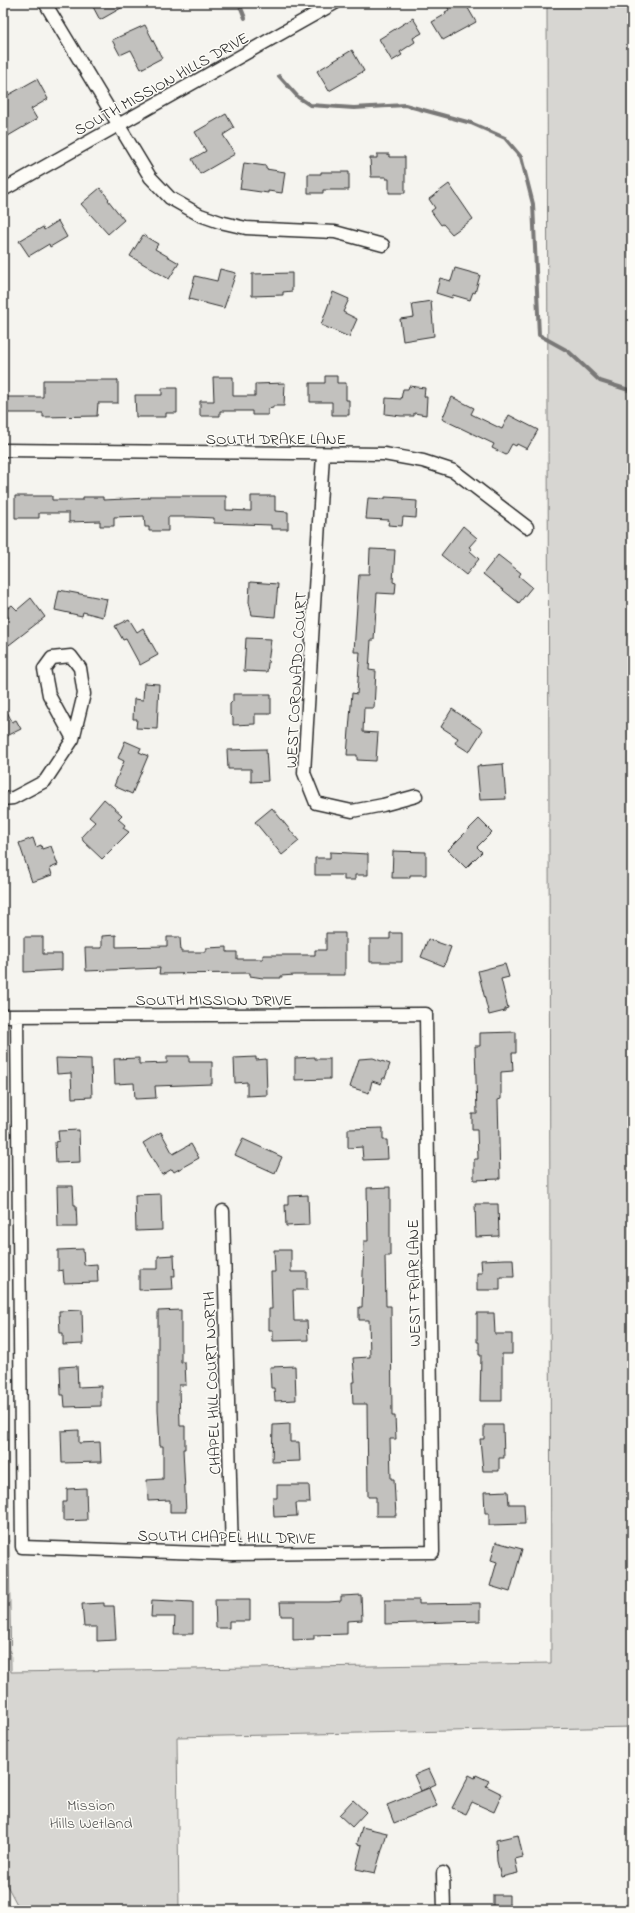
<svg xmlns="http://www.w3.org/2000/svg" width="635" height="1913" viewBox="0 0 635 1913" font-family="'Indie Flower',sans-serif">
<style>
.green{fill:#d7d6d2;stroke:#81807e}
.lines{fill:none;stroke-linecap:round;stroke-linejoin:round}
.stream{stroke:#797877;stroke-width:4}
.building{fill:#c2c1be;stroke:#2b2b2b}
.minor-casing{stroke:#2b2b2b;stroke-width:15}
.minor{stroke:#fdfcf7;stroke-width:12}
.labels{text-anchor:middle;stroke-width:3;stroke-linejoin:round;paint-order:stroke}
.street-label{font-size:16px;fill:#2b2b2b;stroke:#fdfcf7}
.park-label{font-size:16px;fill:#565655;stroke:#fdfcf7}
</style>
<rect width="100%" height="100%" fill="#f5f4ef"/>
<filter id="ink" filterUnits="userSpaceOnUse"><feTurbulence type="fractalNoise" baseFrequency=".025" numOctaves="2"/><feDisplacementMap in="SourceGraphic" scale="8" xChannelSelector="R" yChannelSelector="G"/><feConvolveMatrix kernelMatrix="1 2 1 2 8 2 1 2 1" color-interpolation-filters="sRGB"/></filter>
<g filter="url(#ink)">
<path class="green" d="M547,3H632V1727L177,1737L179,1910H20L3,1878V1359H6L11,1672L551,1663Z"/>
<g class="lines">
<g class="stream">
<path d="M239,3L245,18"/>
<path d="M279,76L298,97L310,105L354,108L405,105L471,123L505,138L521,157L533,204L539,335L568,351L600,381L632,391"/>
</g>
</g>
<g class="building">
<path d="M91,3H130L100,20Z"/>
<path d="M446,3H465L476,22L443,40L432,22L446,14L445,12L449,10Z"/>
<path d="M413,18L422,33L413,38L415,42L400,52L402,55L392,61L379,39Z"/>
<path d="M145,25L162,58L141,69L131,50L120,55L112,40Z"/>
<path d="M352,50L364,71L329,91L317,71Z"/>
<path d="M37,79L48,99L31,109L37,119L3,139V98Z"/>
<path d="M226,114L234,128L223,135L235,154L200,174L192,159L206,151L195,132Z"/>
<path d="M377,154H389V157H405V193H389V179H386V177H371L370,158H377Z"/>
<path d="M244,163L266,166V169L285,172L282,193L268,191V193L240,189Z"/>
<path d="M321,172H349V190H323V193H308V174H321Z"/>
<path d="M449,184L473,219L452,234L443,224L441,225L431,211L435,208L429,199Z"/>
<path d="M100,188L109,199L108,200L124,220L108,234L81,204Z"/>
<path d="M58,221L67,237L50,247L49,244L29,256L19,241L43,227L44,230Z"/>
<path d="M143,235L158,244L155,249L179,263L169,279L130,256Z"/>
<path d="M455,268L480,275L475,293L473,292L470,300L453,295L452,298L436,293L440,278L451,281Z"/>
<path d="M220,269L236,273L224,308L189,299L195,276L217,281Z"/>
<path d="M292,273V291L283,292V295L252,296V274Z"/>
<path d="M333,292L349,299L343,312L357,319L349,337L321,325Z"/>
<path d="M431,301L434,336L403,341L400,319L414,317L412,304Z"/>
<path d="M325,376H337V383H346V400H349V415H332V402H310V383H325Z"/>
<path d="M213,377H233V396H255V384L285,383L284,406H273V408L268,409V415H252V411H220V416H200V401H214Z"/>
<path d="M43,380H118V403H98L97,416L43,417V413H3V397H43Z"/>
<path d="M409,386L425,388L424,397H427L426,415L414,413V416H401L385,414L386,398L401,399L403,389H408Z"/>
<path d="M162,388H177V413H166V417H136L135,395H162Z"/>
<path d="M452,397L474,408L471,414L502,429L509,415L538,430L527,449L517,444L516,446L512,444L506,455L492,448L494,444L442,419Z"/>
<path d="M15,496H52V500H83V497H103V500L149,498V496H226V510L251,511V496H275V511L288,512V529H271V525L214,523V518L193,517H168V531H149V527H145L144,516L114,517V526H100V521L69,522V513H39V518H15Z"/>
<path d="M385,497L404,498V500L417,501L416,518L403,517L402,526L388,525L389,520L366,519L368,498L385,499Z"/>
<path d="M463,526L477,538L469,547L472,549L470,551L479,559L466,575L441,555Z"/>
<path d="M370,549L395,550L393,582L396,583L395,594L377,593L374,640H371L369,670L376,671L374,708H364L363,732L378,733L376,761L357,760V755H347L352,693L357,694L360,652H354L359,574H369Z"/>
<path d="M498,555L521,573L519,576L532,587L519,603L483,574Z"/>
<path d="M250,582L278,584L275,617L252,615L249,602Z"/>
<path d="M59,590L107,599L103,617L83,612L82,616L55,610Z"/>
<path d="M31,598L45,617L9,645L3,637V623L9,618L4,611L12,605L17,610Z"/>
<path d="M129,619L137,632L143,628L158,655L140,665L126,639L123,640L115,626Z"/>
<path d="M246,638L271,639L267,672L244,671Z"/>
<path d="M144,683L159,684L157,729L136,728L137,719H133L134,699L143,700Z"/>
<path d="M233,694H271V714H255V724L233,725V718L230,715V704L233,701Z"/>
<path d="M3,703L12,722L16,720L21,729L3,738Z"/>
<path d="M452,709L483,730L469,752L455,743L458,738L441,727Z"/>
<path d="M125,741L141,748L139,752L148,756L132,794L114,786L124,761L118,758Z"/>
<path d="M266,749L268,781L251,782V769H228L227,750Z"/>
<path d="M503,764L506,799L480,800L477,766Z"/>
<path d="M104,799L122,815L118,819L125,825L123,828L129,832L102,859L83,841L82,836L95,822L89,817Z"/>
<path d="M272,808L299,841L282,855L255,822Z"/>
<path d="M479,819L492,832L477,847L482,852L466,868L448,850Z"/>
<path d="M33,838L36,847L41,845L42,849L51,846L58,865L50,868L52,875L32,882L19,843Z"/>
<path d="M393,851L426,852V875H410V878H392Z"/>
<path d="M330,852L368,854V875H355V880H344V875H315V858H330Z"/>
<path d="M326,933H345V975H295L281,976V978H263L250,976V973L159,974L160,968L86,971L85,948H102V936L116,935V947L167,946V937H180L181,952H206V948L227,947V952H237V959H263V955H315V950H326Z"/>
<path d="M390,933H402V962H370V939H390Z"/>
<path d="M24,937H43V954H62V970L24,972Z"/>
<path d="M428,939L451,947L444,966L421,957Z"/>
<path d="M505,964L509,977L501,979L508,1008L505,1009V1011L489,1015L478,971Z"/>
<path d="M516,1032V1053H512L513,1071L501,1072V1099L498,1100L500,1179L474,1180V1159H478L477,1130H472V1114H477L475,1046H480V1033Z"/>
<path d="M167,1056H189V1062H212V1084L155,1086L156,1098L135,1099L134,1083L115,1084L114,1059L139,1058V1064L167,1063Z"/>
<path d="M256,1057V1060L266,1059L267,1095L247,1096V1082L235,1083L234,1058Z"/>
<path d="M315,1057V1059H330V1079L295,1080V1058Z"/>
<path d="M56,1058L91,1059L92,1097L72,1098L71,1073L57,1074Z"/>
<path d="M373,1058L390,1064L385,1078H383L381,1084L372,1081L369,1093L350,1087L359,1059Z"/>
<path d="M383,1128V1140H387L388,1159L363,1160L362,1147L348,1148V1129Z"/>
<path d="M79,1130L80,1162L56,1163L55,1142L59,1141L58,1131Z"/>
<path d="M161,1132L173,1154L191,1144L199,1158L174,1172L172,1169L162,1175L143,1143Z"/>
<path d="M243,1139L282,1157L275,1173L235,1155Z"/>
<path d="M57,1186H73L74,1205H76L77,1227H58Z"/>
<path d="M390,1187V1256H385L386,1306H391L392,1416H395L396,1439H390L391,1479H394L396,1516H376V1497H368L367,1404H353L352,1382H355L353,1358L370,1357L369,1320H359V1307H362L364,1241H368L367,1188Z"/>
<path d="M161,1194L162,1230L136,1231L135,1195Z"/>
<path d="M308,1195L309,1225L286,1226L285,1205H288V1196Z"/>
<path d="M475,1204H498L499,1236L476,1237Z"/>
<path d="M83,1249L84,1265L97,1264L98,1282L64,1283L63,1270L58,1271V1250Z"/>
<path d="M274,1250H291V1272H307V1290H293L294,1321H307L308,1340L273,1341V1330H269V1309H272L271,1272H275Z"/>
<path d="M174,1255L175,1276H172L173,1289L139,1290V1269H158V1256Z"/>
<path d="M506,1259H513L514,1277H500V1290H477V1273H482L481,1260Z"/>
<path d="M82,1310L83,1344L63,1345V1333H60L59,1311Z"/>
<path d="M181,1310V1362H185L186,1385H179L180,1426H185V1449H183L186,1512H170V1500L148,1501L147,1480L163,1479V1446H160L158,1409V1311Z"/>
<path d="M477,1313H494L495,1334H512V1354H502V1401H480L481,1355H479V1342H477Z"/>
<path d="M77,1366L78,1387L101,1386V1406L65,1407L64,1395H61L60,1367Z"/>
<path d="M295,1366L296,1400L275,1401L274,1388H271L270,1367Z"/>
<path d="M290,1424V1442H299L300,1461L272,1462L273,1425Z"/>
<path d="M484,1425H503L504,1458H499V1471H483L480,1439H484Z"/>
<path d="M79,1430V1443L100,1442L101,1462L62,1463L61,1431Z"/>
<path d="M277,1485H309L310,1503H296L297,1516L274,1517L273,1498H277Z"/>
<path d="M86,1488L87,1520L63,1521V1502H67V1489Z"/>
<path d="M508,1491L509,1504H524L525,1524L489,1525V1513H485L484,1492Z"/>
<path d="M496,1542L522,1549L510,1592L490,1586L497,1562L491,1560Z"/>
<path d="M361,1595L362,1620L347,1621V1634L314,1635V1639L293,1640V1616H281L280,1602H329L341,1601V1596Z"/>
<path d="M215,1599H250V1621H229V1628H216Z"/>
<path d="M152,1600L193,1602V1634H174L175,1617H151Z"/>
<path d="M385,1600H419V1604L480,1603V1621L385,1624Z"/>
<path d="M104,1603V1606H114L116,1640L97,1641V1627H84L82,1604Z"/>
<path d="M429,1769L436,1784L421,1791L414,1775Z"/>
<path d="M469,1775L475,1778L476,1775L489,1781L486,1786L502,1794L494,1812L472,1802L466,1814L452,1808Z"/>
<path d="M429,1788L437,1806L394,1823L387,1805Z"/>
<path d="M353,1800L366,1812L352,1827L339,1815Z"/>
<path d="M362,1827L387,1833L375,1873L356,1869L362,1845L357,1844Z"/>
<path d="M518,1835L523,1857L515,1859L518,1873L501,1877L497,1861L496,1840Z"/>
<rect x="493" y="1895" width="16" height="15"/>
</g>
<g class="lines">
<defs>
<g id="minor">
<path d="M45,3L150,177L170,198L200,215L220,222L246,228L335,232L383,245"/>
<path d="M3,190L335,3"/>
<path d="M3,450L384,454L423,461L454,471L527,527"/>
<path d="M323,455L304,773L316,803L352,811L383,805L416,796"/>
<path d="M3,799L13,798L45,781L73,739L84,694L80,668L71,656L52,658L44,669L49,695L73,739"/>
<path d="M3,1016L426,1014L433,1552L232,1554L22,1547L17,1016"/>
<path d="M223,1211L232,1554"/>
<path d="M443,1873L444,1910"/>
</g>
</defs>
<use href="#minor" class="minor-casing"/>
<use href="#minor" class="minor"/>
</g>
</g>
<g class="labels">
<g class="street-label">
<text transform="translate(161 83) rotate(-29)" y="6">SOUTH MISSION HILLS DRIVE</text>
<text x="276" y="444">SOUTH DRAKE LANE</text>
<text transform="translate(295 680) rotate(-87)" y="6">WEST CORONADO COURT</text>
<text x="214" y="1005">SOUTH MISSION DRIVE</text>
<text transform="translate(413 1283) rotate(-91)" y="6">WEST FRIAR LANE</text>
<text transform="translate(211 1383) rotate(-92)" y="6">CHAPEL HILL COURT NORTH</text>
<text transform="translate(227 1536) rotate(1)" y="6">SOUTH CHAPEL HILL DRIVE</text>
</g>
<g class="park-label">
<text x="91" y="1810">Mission<tspan x="91" dy="18">Hills Wetland</tspan></text>
</g>
</g>
<rect width="635" height="1913" fill="none" stroke="#fdfcf7" stroke-width="16"/>
<rect x="8" y="8" width="619" height="1897" fill="none" stroke="#2b2b2b" stroke-width="1.5" filter="url(#ink)"/>
</svg>
